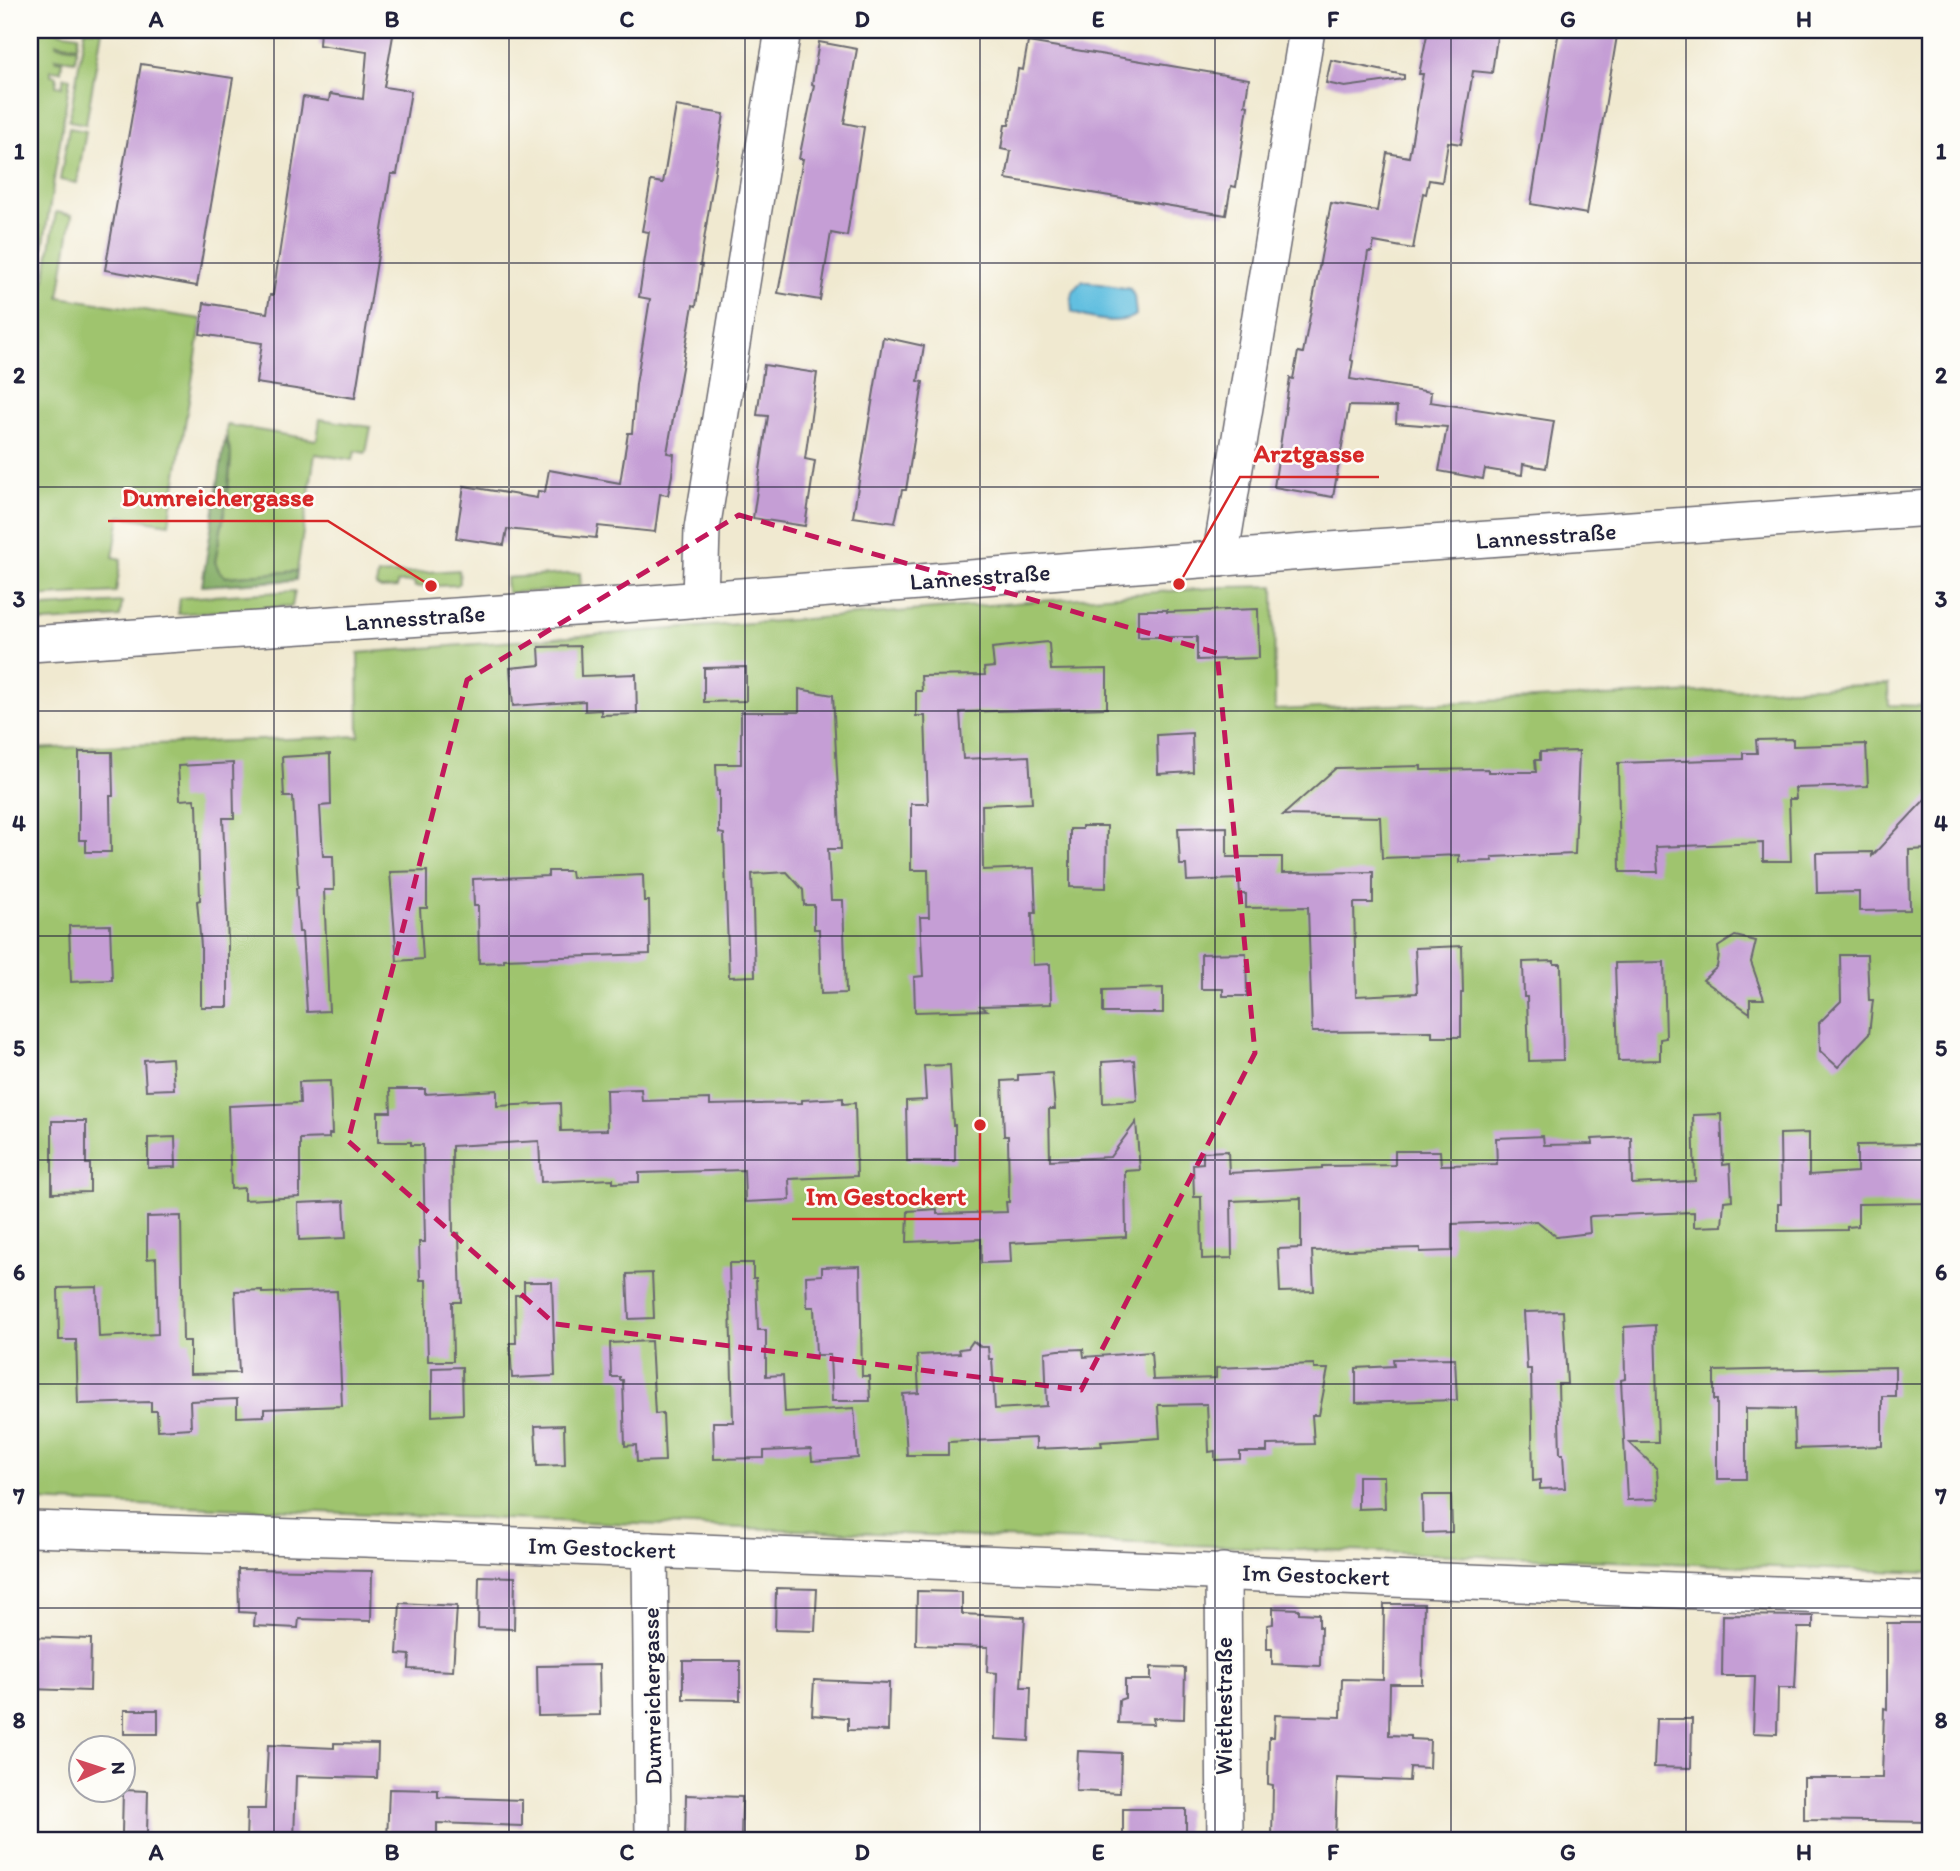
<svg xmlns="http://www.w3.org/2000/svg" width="1960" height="1871" viewBox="0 0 1960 1871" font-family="Itim,sans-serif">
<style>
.green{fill:#9fc46e;stroke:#607354;stroke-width:2}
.forest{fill:#7faa61;stroke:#50664e;stroke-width:2}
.water{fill:#62bfe0;stroke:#42708e;stroke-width:2}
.building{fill:#c59ed5}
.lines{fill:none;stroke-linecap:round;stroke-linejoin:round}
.minor-casing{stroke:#6a686f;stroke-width:38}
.minor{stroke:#fff;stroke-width:35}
.marked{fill:none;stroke:#c2185b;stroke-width:5;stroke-dasharray:14 9;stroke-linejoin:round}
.grid{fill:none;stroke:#22223b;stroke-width:2;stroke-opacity:0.55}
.labels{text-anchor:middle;stroke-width:5;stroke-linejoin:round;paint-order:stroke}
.street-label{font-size:24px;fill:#22223b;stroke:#fdfcf7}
.leader{fill:none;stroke:#d62828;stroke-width:2.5}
.callout-dot{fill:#d62828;stroke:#fdfcf7;stroke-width:2.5}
.callout-label{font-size:26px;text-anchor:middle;font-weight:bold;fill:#d62828;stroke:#fdfcf7;stroke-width:5;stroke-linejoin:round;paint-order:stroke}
.neatline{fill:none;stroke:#22223b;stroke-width:2.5}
.grid-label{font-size:23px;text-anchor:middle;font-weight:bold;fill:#22223b}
</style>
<rect width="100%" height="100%" fill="#fdfcf7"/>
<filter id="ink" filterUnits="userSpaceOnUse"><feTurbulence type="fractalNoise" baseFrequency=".0143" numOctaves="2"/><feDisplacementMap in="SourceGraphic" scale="14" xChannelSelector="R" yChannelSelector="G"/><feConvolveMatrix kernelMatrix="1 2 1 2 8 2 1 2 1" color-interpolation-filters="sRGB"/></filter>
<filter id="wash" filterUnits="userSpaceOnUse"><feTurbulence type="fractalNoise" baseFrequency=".00686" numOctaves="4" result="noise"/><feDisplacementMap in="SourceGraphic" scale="28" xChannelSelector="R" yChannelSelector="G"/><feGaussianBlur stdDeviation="1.57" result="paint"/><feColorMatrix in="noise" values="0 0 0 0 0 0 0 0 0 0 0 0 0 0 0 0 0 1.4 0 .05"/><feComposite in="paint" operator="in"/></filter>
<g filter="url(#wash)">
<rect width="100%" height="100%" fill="#f0e9d0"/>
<g class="green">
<path d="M30,30H58V32L79,35L77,46L56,43V45L77,48L75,61L55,58V60L62,61L61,71L51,70V75L57,76L56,86L62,87L64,77L70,78L43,249L35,248L39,226L35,225L30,248Z"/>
<path d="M85,30H102L86,124L69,121Z"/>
<path d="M69,128L86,131L77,183L60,180Z"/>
<path d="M56,212L72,215L59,297L202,319L169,524L120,516L113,557L121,559L116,592L30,597V369Z"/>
<path d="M320,419L371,427L366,453L355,451L353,460L315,454L297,571L226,577L219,571L215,562C221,528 230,492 231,457C231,444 224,441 227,425L317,440Z"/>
<path d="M459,570L460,583L457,585L415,587L414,582L397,583V588L381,589L376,586L378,575Z"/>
<path d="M580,573L581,589L507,593L506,578Z"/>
<path d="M1274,586L1275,710L1888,684L1889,705L1930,706V1573L30,1501V749L359,736L358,653L1224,587Z"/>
<path d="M295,591L292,606L178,614L180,598Z"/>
<path d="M122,602L120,617L30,623V608Z"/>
</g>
<path class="forest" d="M225,439L231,453L227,498L215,562L219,571L226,577L297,571L296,580L202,586Z"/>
<path class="water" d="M1083,281L1130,289L1134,296L1136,315C1122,326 1087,319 1072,312C1071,298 1070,290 1083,281Z"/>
<g id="blocks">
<g class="building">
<path d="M320,30H394L384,87L411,91L397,174H391L355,398L256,383L262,343L200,334L204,303L267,313L270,295H273L303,97L329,101L330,94L363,99L367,52L319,45Z"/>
<path d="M1428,30H1498L1492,73L1473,71L1461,144L1448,142L1442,182L1429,180L1426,194L1423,193L1413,249L1374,242L1372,252H1368L1351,360L1353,361L1350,379L1431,392L1430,402L1554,421L1546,468L1523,464L1522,475L1485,469L1483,479L1439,471L1447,427L1396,423L1397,407L1349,406L1333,497L1274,487L1290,378L1293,379L1298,352L1303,353L1331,203L1377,211L1387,153L1409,157L1423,74H1419Z"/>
<path d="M1559,30H1618L1587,214L1531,204Z"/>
<path d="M819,42L857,49L844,123L864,127L847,236L831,233L820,300L778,293L803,159H799L814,85L812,84Z"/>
<path d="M1028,42L1249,79L1245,105L1248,106L1236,187L1231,186L1226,215L1006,179L1011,151L1001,149L1005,125H1009L1018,69L1023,70Z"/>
<path d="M1331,60L1404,75V79L1345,87L1326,83Z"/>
<path d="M141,64L233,78L197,286L105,270Z"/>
<path d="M676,106L724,114L700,265H702L696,306L693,305L667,453L674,454L672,475L668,495L660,494L655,532L598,526L596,538L507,529L504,545L456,538L464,486L537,498L538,491L545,492L549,470L620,483L628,433H632L636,384L650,299L639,297L649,232L642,231L651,181L663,183Z"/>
<path d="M883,337L924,346L918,381L923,382L912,453L906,490H902L895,523L853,517Z"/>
<path d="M764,365L817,373L805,459L815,461L805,526L753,518L768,416L757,415Z"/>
<path d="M1258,609L1259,658L1197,660V637H1138V610H1167V612Z"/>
<path d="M1047,642L1049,644L1051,670L1107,669V708L960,712L963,759L1029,756L1032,803L982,805L983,870L1034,868L1036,913H1032L1033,965L1050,964L1051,1004L981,1006L987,1010L915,1012L914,977L923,976L920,917H929L928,870H911V804H928L925,716H916V691H922L921,676L985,675L984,668L994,667L992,648Z"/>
<path d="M580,646L581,676L636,674L637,714L601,715V710L585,711V701L513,706L510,668L540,665L539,647Z"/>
<path d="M746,667V701L704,702V668Z"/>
<path d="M799,689L833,695L841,849H828L831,900H843L846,993L821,994L819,929H814V905H804L803,890L787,872L752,874L755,976L729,977L724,834L719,833V791H717L716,764H741V712H799Z"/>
<path d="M1192,733L1193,772L1158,774L1157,735Z"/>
<path d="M1793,739V746L1866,744L1868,786L1795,788L1796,799H1789L1791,861H1763V843L1656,847L1658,872H1620L1618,763L1743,759V753H1757L1756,740Z"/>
<path d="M1579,751L1575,854L1492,857L1493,861L1459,862V855L1382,858L1380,817L1283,815L1336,768L1421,766V770L1488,769V772H1536L1535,760H1540V752Z"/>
<path d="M79,752H112L113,796H110L111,852H86V840H79Z"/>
<path d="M330,754L331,805L320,806L323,856H333L334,890H324L329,1011L307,1012L302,932H299L296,888H298L293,797H284L282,757Z"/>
<path d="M233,763L234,818H223L228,944V1007H201V946L197,901L200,900L197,804H195L194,799L180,800L178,766Z"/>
<path d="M1930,794V849L1909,850L1910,910L1859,911V892L1817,893L1816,853L1872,852V856Z"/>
<path d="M1082,826H1107L1106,888L1070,887V829H1082Z"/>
<path d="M1227,827V857H1282V873L1373,872V903H1354L1356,996L1417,993L1415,948L1462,946L1463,993H1461V1037H1432V1031L1312,1032L1308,907L1246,908V894H1240L1239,879L1187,881L1186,865H1180L1178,828Z"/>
<path d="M427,871V908H420L423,959L397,961L390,872Z"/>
<path d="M548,871H571L572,878L643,875L644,901H649L650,954L504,959V962L479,963L478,906H474L473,879L548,876Z"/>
<path d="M110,925L112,980L71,982L69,926Z"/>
<path d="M1735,936L1756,941L1751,962L1764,999H1750V1013L1703,980L1717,967L1719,954L1718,947Z"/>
<path d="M1246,953L1247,996H1223V989H1201V954Z"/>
<path d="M1840,955H1867L1869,1000H1873L1869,1034L1838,1067L1820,1051L1819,1023L1841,1001Z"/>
<path d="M1554,961V964H1561L1563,1060L1529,1061L1527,997H1524L1523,962Z"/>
<path d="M1664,962L1666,1038L1660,1039V1060L1618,1061L1615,963Z"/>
<path d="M1163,988V1013H1103V990Z"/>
<path d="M172,1058L174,1089L146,1090L144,1060Z"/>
<path d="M1134,1060L1137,1101L1103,1103L1102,1062Z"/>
<path d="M950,1065L953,1125H955V1161H907L906,1101L926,1100L924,1066Z"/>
<path d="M1052,1073L1055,1109H1049L1050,1160L1110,1157L1136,1122L1140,1170L1125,1171L1126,1237L1010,1243L1011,1262L981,1263V1239L907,1242L908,1211L937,1209V1214L1007,1212L1006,1202H1009L1008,1136H1004L1002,1081L1018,1080V1075Z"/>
<path d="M330,1081L332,1134H329V1138L300,1139V1197L244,1200V1188L231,1189L228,1106L300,1103L299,1082Z"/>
<path d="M390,1089H425V1094L497,1090V1106L560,1103L561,1131L607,1130L606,1090L641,1089L642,1101L710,1099V1105L802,1103V1100L843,1098V1104L855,1103L857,1176L789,1179L790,1200L745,1202L744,1170L639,1173V1182L613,1183V1179L541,1182L539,1141L452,1146L453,1233H459L461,1302H452L453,1361H428L426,1280H420L419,1242H425L423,1145H411V1142H378V1112H391Z"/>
<path d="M1721,1114L1723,1165L1730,1164L1732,1200L1724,1201L1722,1226L1694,1227V1212L1591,1216L1589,1217L1590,1233L1557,1237L1537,1221L1452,1224V1251L1420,1252V1248L1312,1251L1314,1291L1280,1292L1278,1249L1301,1248V1198L1231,1201L1232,1258L1202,1259L1201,1197H1194L1193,1164L1203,1163V1152L1228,1151L1229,1173L1322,1168V1166L1395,1165V1151H1440L1441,1165L1497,1164L1496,1138L1543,1136L1544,1145L1593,1144L1592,1139L1631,1137L1632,1184L1695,1181L1693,1115Z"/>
<path d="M52,1121H86V1164H90V1192L52,1193Z"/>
<path d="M1809,1133V1175L1857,1172V1145L1930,1144V1203L1858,1204V1226L1847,1227V1230L1778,1231V1204H1781L1780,1134Z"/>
<path d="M175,1137L176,1167L148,1168V1138Z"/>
<path d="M344,1201L346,1238L299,1240L298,1203Z"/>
<path d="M181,1216L183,1341H190V1374L239,1373L235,1291L262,1290V1293L337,1291L342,1406L264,1409V1416L237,1417V1399L190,1401L191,1428L158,1430L157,1411H151V1402L78,1404L76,1340H59L58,1288L97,1287L99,1337L158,1334L156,1258L147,1259V1217Z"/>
<path d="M729,1263H753V1278H756L758,1330H766V1376L783,1375L785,1412L854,1408L858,1458L812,1461L811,1449L764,1451V1458L714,1459L713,1422H733Z"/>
<path d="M860,1266L862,1376H869L870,1401H832L830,1355H816L814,1307H807L806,1276L822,1275V1267Z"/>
<path d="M652,1273L654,1318L629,1319L627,1274Z"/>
<path d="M524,1282H552L555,1376L512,1378L510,1343H516L515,1295H524Z"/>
<path d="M1563,1311L1567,1384H1558L1560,1454H1563L1565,1488L1540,1489V1480L1533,1481L1531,1369H1527L1524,1312Z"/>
<path d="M1655,1325L1658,1442H1629L1657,1469L1659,1499L1627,1500L1621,1380L1625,1379L1624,1327Z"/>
<path d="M651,1341L655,1414L663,1413L665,1461L637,1462L636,1445L625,1446L623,1380H620V1377H611L610,1343Z"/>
<path d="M973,1341L981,1347H988L989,1359H992L995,1409L1047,1406L1045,1352L1059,1350L1083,1349L1084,1357L1151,1352L1153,1380L1216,1378V1368L1314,1364V1369H1328L1319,1415H1312L1314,1444L1267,1445V1452H1240V1459L1215,1460V1451L1209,1452L1207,1404L1158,1405L1160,1438L1101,1442L1102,1446L1036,1449V1438L948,1442V1455H907L903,1394L919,1393L917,1355L960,1353L959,1349L968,1348Z"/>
<path d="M1455,1358L1457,1400L1356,1403V1368L1394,1366L1393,1359Z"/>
<path d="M462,1367L463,1414L432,1416V1368Z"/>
<path d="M1895,1367V1396H1882V1446L1795,1449L1794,1409L1746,1408V1479H1717V1400H1714V1371Z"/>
<path d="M564,1425L565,1465L537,1466L535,1426Z"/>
<path d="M1358,1476H1384L1385,1508L1358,1509Z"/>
<path d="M1422,1495H1451L1452,1532L1423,1533Z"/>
<path d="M238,1569L372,1571L371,1621L299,1619L298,1628L254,1626L255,1613L239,1612Z"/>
<path d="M479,1576L515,1577L514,1629L478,1628Z"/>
<path d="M776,1588L817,1589L815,1631L775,1630Z"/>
<path d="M917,1591L962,1592V1614L1025,1617L1021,1687H1031L1029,1741L995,1739L997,1673L987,1672L988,1647L916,1645Z"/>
<path d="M400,1603L457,1606L453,1671L409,1669L410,1655L397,1654Z"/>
<path d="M1384,1604H1424L1422,1684H1390L1389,1735L1411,1736V1739L1430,1740L1429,1768L1410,1767L1409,1781L1337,1778L1335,1841H1272L1273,1785L1268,1784L1269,1737H1274L1275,1715L1341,1717L1342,1679L1383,1680Z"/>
<path d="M1273,1608L1299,1609V1613L1319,1614V1627H1321L1320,1666L1272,1664V1649H1267V1625L1273,1624Z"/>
<path d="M1723,1615L1813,1616V1628H1798L1795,1688H1778L1777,1734L1753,1733L1755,1676H1722Z"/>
<path d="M1887,1623H1930V1822L1804,1820V1778H1882L1884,1708L1887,1709Z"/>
<path d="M30,1637L91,1639L90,1691L30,1689Z"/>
<path d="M683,1661H740V1700L683,1699Z"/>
<path d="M599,1665L600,1715L538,1716L537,1666Z"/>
<path d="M1151,1667L1185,1668L1184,1719L1153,1718L1154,1724L1118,1723L1119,1700L1125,1698V1680H1151Z"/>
<path d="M814,1680L889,1683L888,1731L848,1730V1718L812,1715Z"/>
<rect x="124" y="1710" width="34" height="24"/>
<path d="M1656,1719H1692L1691,1768L1654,1767Z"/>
<path d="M334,1743L378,1744L377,1778L296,1776L294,1841H246L247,1809H265L268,1745L334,1748Z"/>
<path d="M1078,1751L1121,1753L1120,1793L1076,1791Z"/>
<path d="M389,1789L438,1790V1797L522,1800V1826L437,1823V1841H387Z"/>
<path d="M123,1790L148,1791L147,1833H122Z"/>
<path d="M686,1795L742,1797L741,1841H685Z"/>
<rect x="1123" y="1809" width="63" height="32"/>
</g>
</g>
</g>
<g filter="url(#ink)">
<use href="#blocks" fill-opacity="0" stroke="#6a686f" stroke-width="2"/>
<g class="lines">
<defs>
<g id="minor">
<path d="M1220,559L1307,30"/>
<path d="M700,599L702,529L783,30"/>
<path d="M30,644L651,603L1316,551L1930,508"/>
<path d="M30,1529L365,1539L1930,1600"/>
<path d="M650,1550L653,1841"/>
<path d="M1223,1571L1225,1841"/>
</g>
</defs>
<use href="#minor" class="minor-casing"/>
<use href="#minor" class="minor"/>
</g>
</g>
<path class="marked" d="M739,515L1217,653L1255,1053L1081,1390L555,1324L348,1141L467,680Z"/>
<path class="grid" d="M274,30V1841M509,30V1841M745,30V1841M980,30V1841M1215,30V1841M1451,30V1841M1686,30V1841M30,263H1930M30,487H1930M30,711H1930M30,936H1930M30,1160H1930M30,1384H1930M30,1608H1930"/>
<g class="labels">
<g class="street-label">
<text transform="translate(1546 536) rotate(-4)" y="8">Lannesstraße</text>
<text transform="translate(980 577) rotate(-4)" y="8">Lannesstraße</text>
<text transform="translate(415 618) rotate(-4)" y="8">Lannesstraße</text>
<text transform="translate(602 1548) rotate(2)" y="8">Im Gestockert</text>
<text transform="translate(1316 1575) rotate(2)" y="8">Im Gestockert</text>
<text transform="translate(652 1696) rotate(-91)" y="8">Dumreichergasse</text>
<text transform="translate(1224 1706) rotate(-90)" y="8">Wiethestraße</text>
</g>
</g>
<path class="leader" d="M1179 584L1240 477H1379M431 586L328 521H108M980 1125L980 1219H792"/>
<g class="callout-dot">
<circle cx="1179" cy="584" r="7"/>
<circle cx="431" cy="586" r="7"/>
<circle cx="980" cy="1125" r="7"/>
</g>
<g class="callout-label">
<text x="1309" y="462">Arztgasse</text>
<text x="218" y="506">Dumreichergasse</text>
<text x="886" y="1205">Im Gestockert</text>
</g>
<rect width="1960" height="1871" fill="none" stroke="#fdfcf7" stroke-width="77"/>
<g transform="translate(102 1769) rotate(87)"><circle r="33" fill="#fdfcf7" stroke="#a5a5ac" stroke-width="2"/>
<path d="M0-5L12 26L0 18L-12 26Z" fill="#d1495b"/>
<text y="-10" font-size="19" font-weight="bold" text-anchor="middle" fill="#22223b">N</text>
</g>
<rect x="38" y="38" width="1884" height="1794" class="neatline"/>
<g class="grid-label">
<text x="156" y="27">A</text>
<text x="392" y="27">B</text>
<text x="627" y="27">C</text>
<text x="862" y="27">D</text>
<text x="1098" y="27">E</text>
<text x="1333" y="27">F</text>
<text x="1568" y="27">G</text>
<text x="1804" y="27">H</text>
<text x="19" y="159">1</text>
<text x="1941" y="159">1</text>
<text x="19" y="383">2</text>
<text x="1941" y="383">2</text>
<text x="19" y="607">3</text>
<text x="1941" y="607">3</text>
<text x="19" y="831">4</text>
<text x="1941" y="831">4</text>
<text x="19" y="1056">5</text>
<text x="1941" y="1056">5</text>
<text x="19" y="1280">6</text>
<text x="1941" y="1280">6</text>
<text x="19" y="1504">7</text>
<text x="1941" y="1504">7</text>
<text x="19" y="1728">8</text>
<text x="1941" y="1728">8</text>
<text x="156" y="1860">A</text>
<text x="392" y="1860">B</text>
<text x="627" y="1860">C</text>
<text x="862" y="1860">D</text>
<text x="1098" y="1860">E</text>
<text x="1333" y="1860">F</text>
<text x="1568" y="1860">G</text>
<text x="1804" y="1860">H</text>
</g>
</svg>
